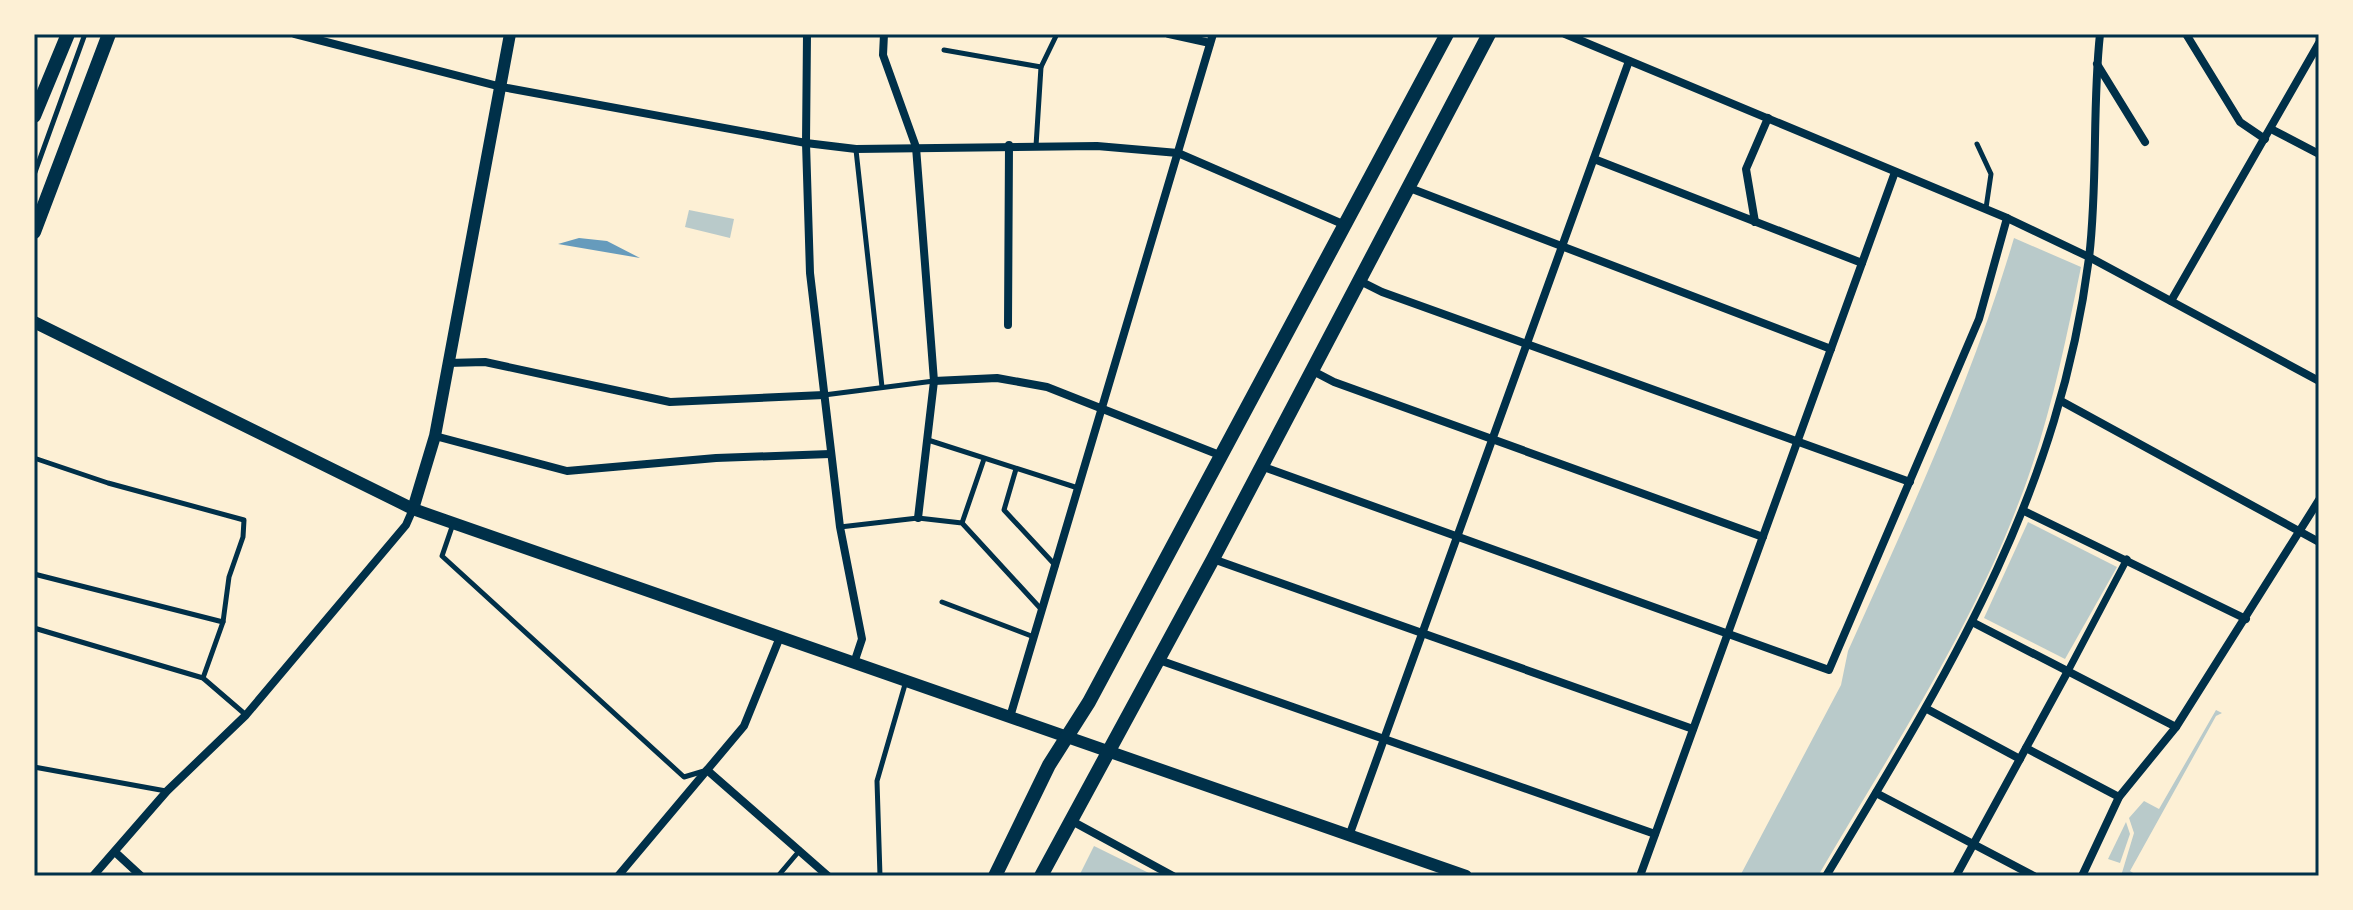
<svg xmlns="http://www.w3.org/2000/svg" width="2353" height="910" viewBox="0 0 2353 910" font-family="'Fira Sans Condensed',sans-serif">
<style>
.green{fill:#b9caca}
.water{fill:#669bbc}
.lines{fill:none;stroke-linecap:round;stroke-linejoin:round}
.service{stroke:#003049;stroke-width:5}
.pedestrian{stroke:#003049;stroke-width:7}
.minor{stroke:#003049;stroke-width:8}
.tertiary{stroke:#003049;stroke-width:12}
.secondary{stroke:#003049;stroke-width:14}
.neatline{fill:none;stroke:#003049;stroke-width:3}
</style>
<rect width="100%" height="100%" fill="#fdf0d5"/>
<g class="green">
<path d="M689,210L734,219L730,238L685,227Z"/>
<path d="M2014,238L2081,267C2064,349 2048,429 2017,507C1967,637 1888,756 1818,876H1740L1841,685L1848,651C1909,515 1972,381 2014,238Z"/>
<path d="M2028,522L2117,567L2065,659L1984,618Z"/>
<path d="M2216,710L2222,713L2216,716L2130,871L2138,876H2121L2134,833L2129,818L2144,801L2159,809Z"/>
<path d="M2126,822L2130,834L2120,863L2108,859Z"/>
<path d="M1094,846L1155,876H1079Z"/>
</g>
<path class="water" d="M579,238L607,241L640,258L558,244Z"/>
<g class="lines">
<g class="service">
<path d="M944,50L1041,67"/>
<path d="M1977,144L1991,174L1986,208"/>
<path d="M1036,146L1041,67L1057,34"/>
<path d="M856,150L882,387"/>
<path d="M34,175L85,34"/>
<path d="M824,395L934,381"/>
<path d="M928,440L1078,488"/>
<path d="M34,458L108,483L244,520L243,537L229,577L223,622L203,678"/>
<path d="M1016,469L1004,510L1056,566"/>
<path d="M962,523L984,459"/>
<path d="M453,524L442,556L684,777L704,771"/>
<path d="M840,527L918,518L962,523L1041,609"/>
<path d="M34,574L223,622"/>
<path d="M942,602L1034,637"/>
<path d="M34,628L203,678L246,715"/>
<path d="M34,767L166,791"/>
<path d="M778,876L800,850"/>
<path d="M880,876L877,781L906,681"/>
</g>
<path class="pedestrian" d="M2068,671L2127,559"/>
<g class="minor">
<path d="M295,34L502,87L806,143L856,149L1097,146L1178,153L1345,225"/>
<path d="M807,34L806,143L810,273L840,527L862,639L854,663"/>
<path d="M884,34L883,55L916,147L934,381L918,518"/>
<path d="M1169,34L1210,43"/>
<path d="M1565,34L2007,218L2089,257L2319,381"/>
<path d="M2186,34L2240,122L2265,139"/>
<path d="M2097,64L2145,142"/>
<path d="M2271,129L2319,154"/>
<path d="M1594,159L1862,263"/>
<path d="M1407,187L1831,349"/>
<path d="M1755,222L1746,169L1768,118"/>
<path d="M1358,280L1382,292L1910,482"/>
<path d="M2171,301L2319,43"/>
<path d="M1008,325L1009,145"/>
<path d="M448,363L485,362L670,402L824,395"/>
<path d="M1311,370L1334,382L1763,537"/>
<path d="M934,381L997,378L1047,387L1222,456"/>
<path d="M2061,401L2319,542"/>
<path d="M435,436L567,471L716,458L830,454"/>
<path d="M1261,466L1829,670L1979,319L2007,218"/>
<path d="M2024,511L2246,619"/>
<path d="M1213,559L1693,729"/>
<path d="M1974,623L2176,727"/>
<path d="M1159,660L1655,834"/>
<path d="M1927,709L2020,759"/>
<path d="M1010,717L1213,34"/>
<path d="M2026,748L2119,797"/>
<path d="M707,770L828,876"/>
<path d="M1876,793L2034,876"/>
<path d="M1070,820L1173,876"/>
<path d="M1349,836L1629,61"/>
<path d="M115,852L141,876"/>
<path d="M93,876L167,791L246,715L406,525L413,509"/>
<path d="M618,876L744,726L780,637"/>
<path d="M1640,876L1895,172"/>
<path d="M1826,876C1948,673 2058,498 2089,258C2098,184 2092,108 2100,34"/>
<path d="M1956,876L2068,671"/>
<path d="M2082,876L2119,797L2176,727L2319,500"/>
</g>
<g class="tertiary">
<path d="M34,322L413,509L1466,876"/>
<path d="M413,509L435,436L510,34"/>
</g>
<g class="secondary">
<path d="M34,116L68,34"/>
<path d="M34,232L109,34"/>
<path d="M995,876L1049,765L1089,702L1447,34"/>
<path d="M1041,876L1213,559L1489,34"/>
</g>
</g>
<rect width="2353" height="910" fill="none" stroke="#fdf0d5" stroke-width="72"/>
<rect x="36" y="36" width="2281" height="838" class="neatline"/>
</svg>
